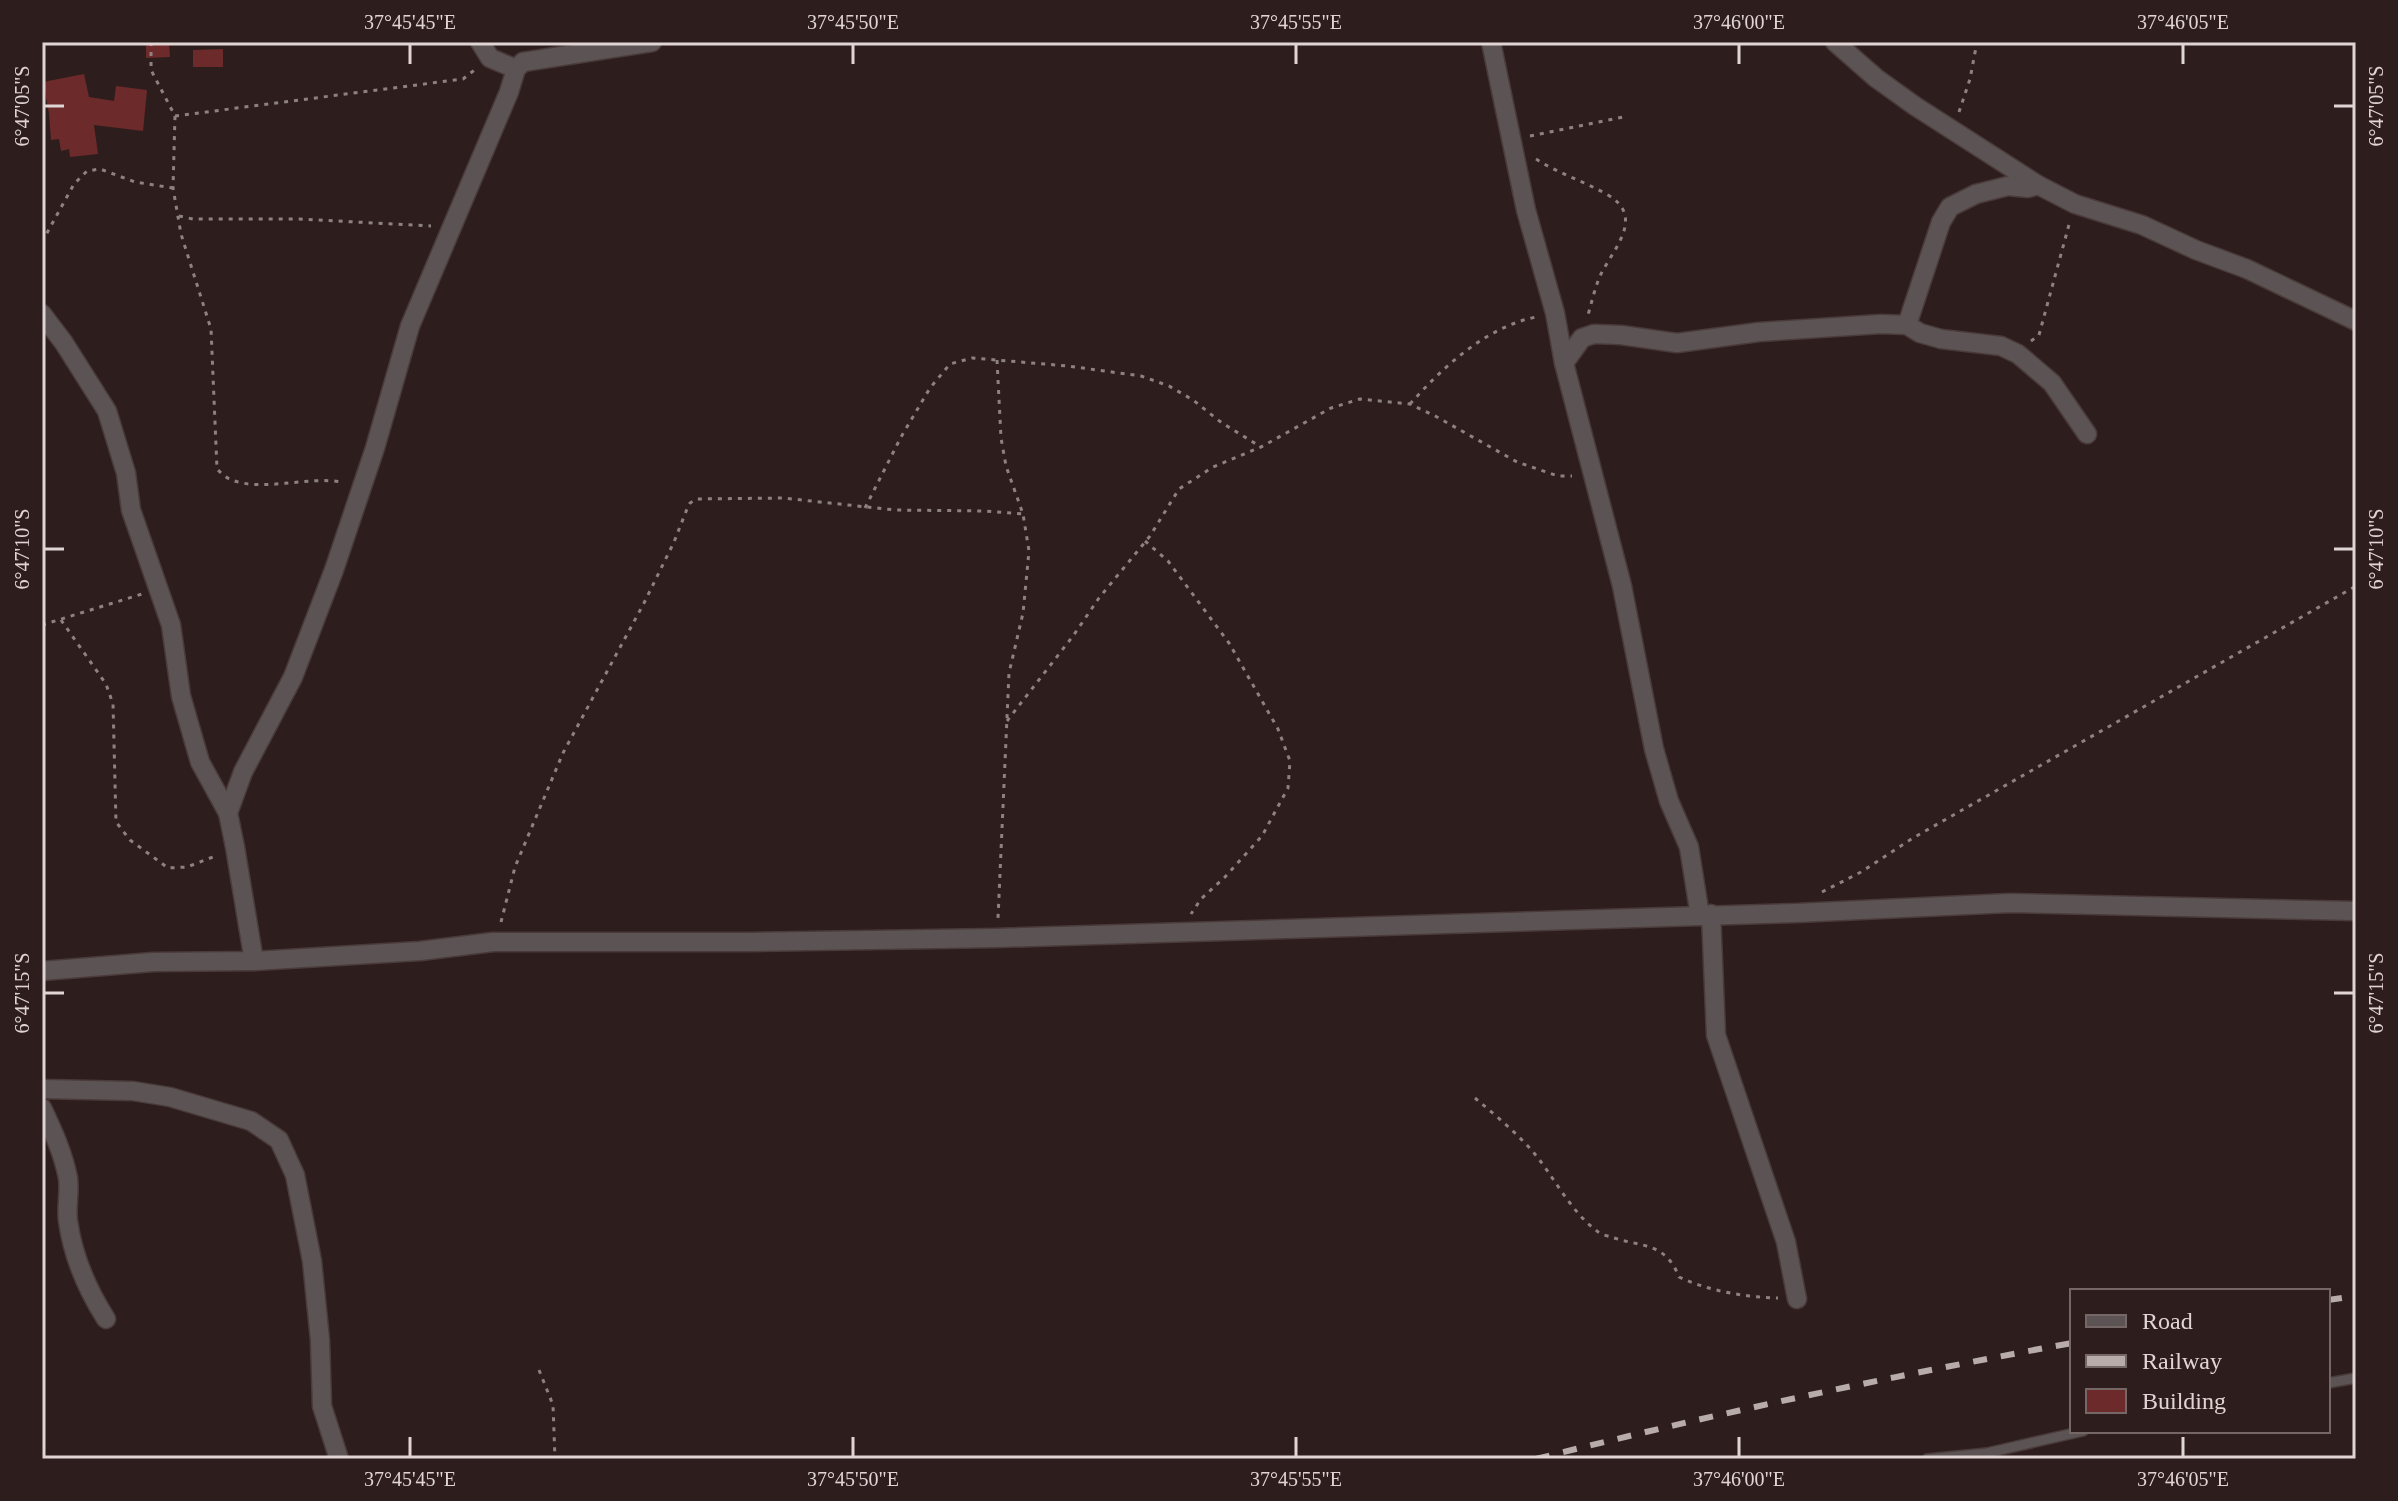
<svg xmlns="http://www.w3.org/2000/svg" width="2398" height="1501" viewBox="0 0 2398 1501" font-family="'Times New Roman',serif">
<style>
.building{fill:#6c2a2b}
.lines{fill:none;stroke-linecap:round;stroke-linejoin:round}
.lane-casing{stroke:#4a3b3a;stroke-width:12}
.street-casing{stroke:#4a3b3a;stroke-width:21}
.path{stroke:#8e8281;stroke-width:3;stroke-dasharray:4 6;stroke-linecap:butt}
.lane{stroke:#5c5454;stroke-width:9}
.street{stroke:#5c5454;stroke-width:18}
.rail{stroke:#b8acab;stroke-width:6;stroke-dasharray:14 14;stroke-linecap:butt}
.ticks{fill:none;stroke:#e0d5d4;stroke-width:3}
.neatline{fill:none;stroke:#e0d5d4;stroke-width:3}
.ticks-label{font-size:20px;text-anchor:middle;fill:#e0d5d4}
</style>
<rect width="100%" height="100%" fill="#2d1e1d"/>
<g class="building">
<path d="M146,42H169L170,57L146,58Z"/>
<path d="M223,49V67H193V50Z"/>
<path d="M84,74L89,97L114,101L116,86L147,90L143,131L94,125L98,154L70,157L69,149L61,151L59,139L51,140L49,113L43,82Z"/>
</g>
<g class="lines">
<defs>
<g id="lane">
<path d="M2328,1383L2356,1378"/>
<path d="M1927,1459L1987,1453L2083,1431"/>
</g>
<g id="street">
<path d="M480,42L490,58L516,69"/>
<path d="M1491,42L1526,210L1555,313L1564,363L1622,586L1654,749L1669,801L1689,847L1700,916"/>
<path d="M1835,42L1876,78L1915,106L2038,185L2075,204L2142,225L2196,250L2247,269L2356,321"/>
<path d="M42,314L64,343L107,411L126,473L131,510L171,625L181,696L200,762L228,813"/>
<path d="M1907,325L1941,222L1950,207L1976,194L2008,186L2028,188L2038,185"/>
<path d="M1564,363L1582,338L1594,334L1621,335L1677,343L1759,332L1881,324L1907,325L1920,333L1941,339L2001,346L2018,354L2052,383L2087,434"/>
<path d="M1711,914L1716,1035L1786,1242L1797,1299"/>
<path d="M254,961L235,847L228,813L243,772L293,677L334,570L375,448L410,326L509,92L516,69L523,62L652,42"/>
<path d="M42,971L153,962L254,961L420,951L493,942H750L996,938L1797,913L2010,903L2356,911"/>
<path d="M42,1089L133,1091L170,1097L251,1121L279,1140L295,1175L312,1261L320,1340L322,1406L339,1459"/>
<path d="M42,1108C53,1131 63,1153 68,1178C70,1192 66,1207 68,1221C73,1257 87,1289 106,1319"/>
</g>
</defs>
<use href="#lane" class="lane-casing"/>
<use href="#street" class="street-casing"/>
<g class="path">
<path d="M151,42V70L175,116L173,188L181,234L211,329L217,469C221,473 226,478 232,480C262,492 308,476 342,482"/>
<path d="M1959,112L1970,79L1977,42"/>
<path d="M175,116L463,79L477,68"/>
<path d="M1530,136L1628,116"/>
<path d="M1536,159C1559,174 1584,181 1608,195C1645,217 1614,248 1601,274C1595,287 1592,301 1588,315"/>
<path d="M179,216L193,219H299L431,226"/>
<path d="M42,242L74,184L87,171L100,169L135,182L173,188"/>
<path d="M2031,341L2039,335L2070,221"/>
<path d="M997,360L1001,438L1006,466L1023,514L1029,551L1023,613L1009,673L998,918"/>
<path d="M1410,404C1443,367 1486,327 1536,317"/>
<path d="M865,508L901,437L930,388L950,364L972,358L1068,366L1141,376L1169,386L1193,400L1222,423L1261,447"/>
<path d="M1145,541L1168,561L1229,643L1278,729L1290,761L1288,788L1262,836L1225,877L1201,899L1191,914"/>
<path d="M61,620L106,684L113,704L116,822L130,840L168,868L187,867L218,855"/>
<path d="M42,625L142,594"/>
<path d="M1007,721L1073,636L1099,598L1150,536L1179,489L1213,467L1261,447L1331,408L1360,399L1410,404L1437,417L1517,462L1558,476H1572"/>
<path d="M1822,892L1861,872L1913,838L2356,586"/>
<path d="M501,922L515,867L563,753L644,603L674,542L687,509L690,503L697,499L783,498L895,510L985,511L1023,514"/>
<path d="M1475,1098C1495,1115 1517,1133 1534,1153C1554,1177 1571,1212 1597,1231C1601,1235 1609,1236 1614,1238C1643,1247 1666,1243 1679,1277C1709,1291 1744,1297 1778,1298"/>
<path d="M539,1370L553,1405L555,1459"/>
</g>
<use href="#lane" class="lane"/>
<use href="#street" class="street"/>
<g class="rail">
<path d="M2328,1300L2356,1296"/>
<path d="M1536,1459C1713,1414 1892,1376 2072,1343"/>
</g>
</g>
<path class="ticks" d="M410,44V64M853,44V64M1296,44V64M1739,44V64M2183,44V64M44,106H64M2334,106H2354M44,549H64M2334,549H2354M44,993H64M2334,993H2354M410,1437V1457M853,1437V1457M1296,1437V1457M1739,1437V1457M2183,1437V1457"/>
<rect width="2398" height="1501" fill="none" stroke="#2d1e1d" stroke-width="88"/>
<rect x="2070" y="1289" width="260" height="144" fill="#2d1e1d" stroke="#756766" stroke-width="2"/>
<rect x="2086" y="1315" width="40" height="12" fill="#5c5454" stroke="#756766" stroke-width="2"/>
<text x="2142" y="1329" font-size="24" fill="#e0d5d4">Road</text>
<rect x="2086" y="1355" width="40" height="12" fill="#b8acab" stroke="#756766" stroke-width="2"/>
<text x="2142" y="1369" font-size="24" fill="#e0d5d4">Railway</text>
<rect x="2086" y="1389" width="40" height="24" fill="#6c2a2b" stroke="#756766" stroke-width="2"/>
<text x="2142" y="1409" font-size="24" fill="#e0d5d4">Building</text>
<rect x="44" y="44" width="2310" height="1413" class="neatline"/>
<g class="ticks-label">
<text x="410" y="29">37°45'45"E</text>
<text x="853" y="29">37°45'50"E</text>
<text x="1296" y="29">37°45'55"E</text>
<text x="1739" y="29">37°46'00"E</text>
<text x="2183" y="29">37°46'05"E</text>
<text transform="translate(22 106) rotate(-90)" y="7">6°47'05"S</text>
<text transform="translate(2376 106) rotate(-90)" y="7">6°47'05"S</text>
<text transform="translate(22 549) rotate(-90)" y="7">6°47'10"S</text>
<text transform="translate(2376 549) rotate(-90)" y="7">6°47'10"S</text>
<text transform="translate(22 993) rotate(-90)" y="7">6°47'15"S</text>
<text transform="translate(2376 993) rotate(-90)" y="7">6°47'15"S</text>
<text x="410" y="1486">37°45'45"E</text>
<text x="853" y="1486">37°45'50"E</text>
<text x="1296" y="1486">37°45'55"E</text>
<text x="1739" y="1486">37°46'00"E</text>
<text x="2183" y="1486">37°46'05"E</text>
</g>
</svg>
